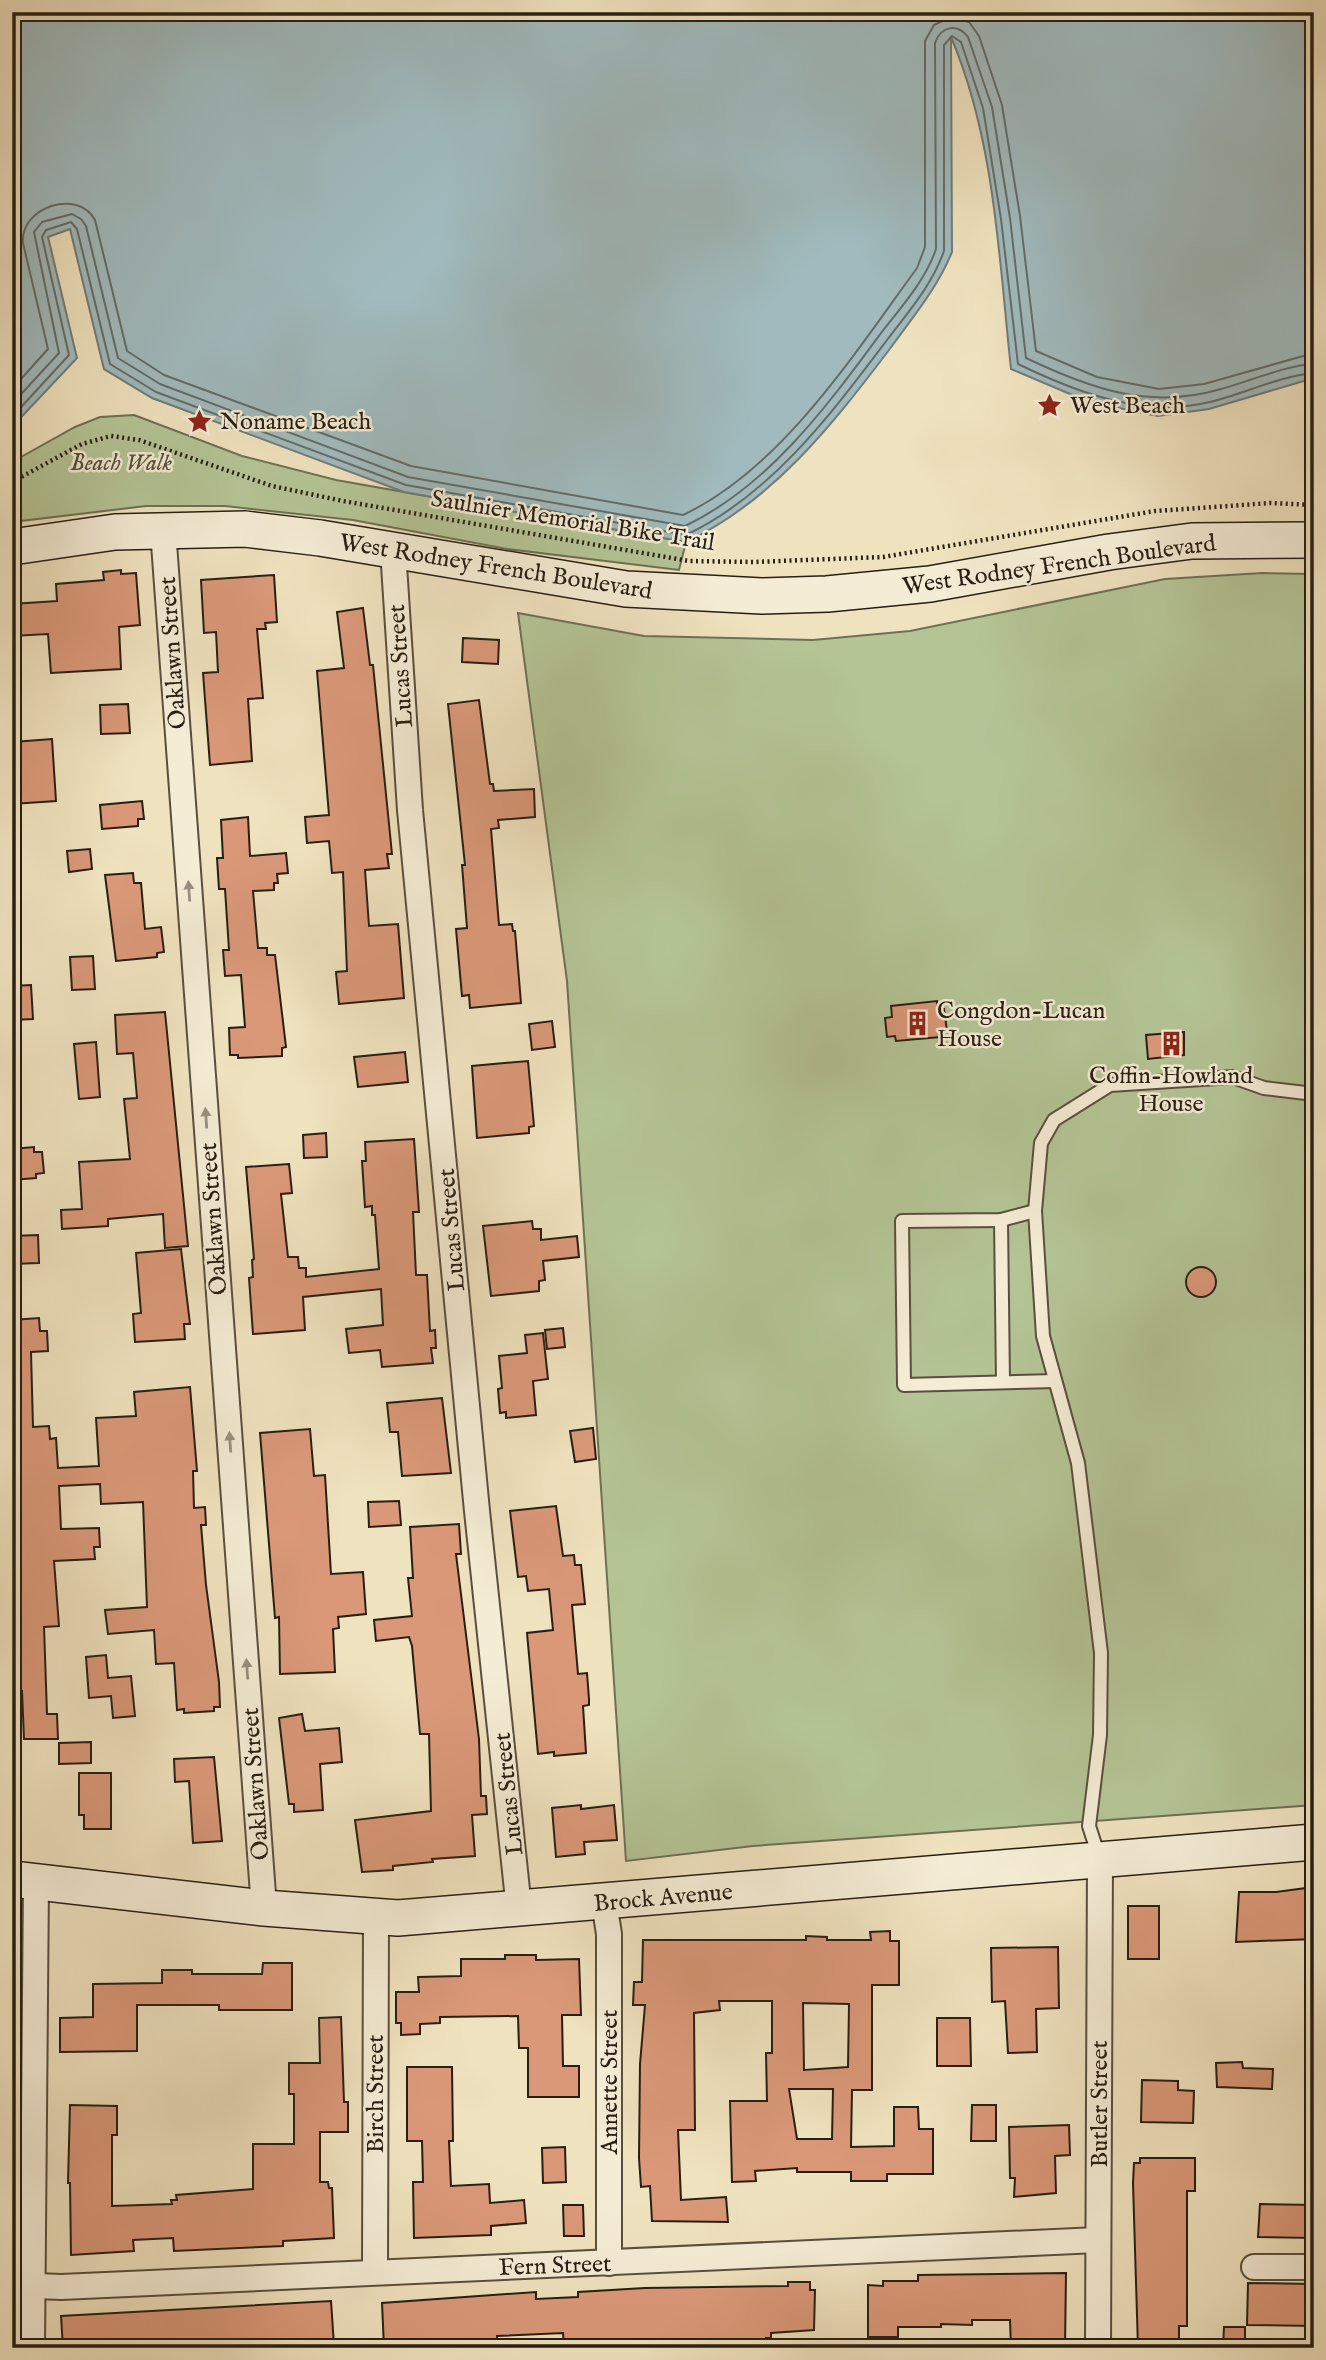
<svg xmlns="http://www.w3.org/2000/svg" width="1326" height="2360" viewBox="0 0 1326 2360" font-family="'IM FELL English',serif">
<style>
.green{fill:#b4c495;stroke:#6e7154;stroke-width:2}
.water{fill:#a0babd;stroke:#707c79;stroke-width:2}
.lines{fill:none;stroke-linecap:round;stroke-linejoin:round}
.shore{stroke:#646c68;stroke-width:2}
.building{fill:#da9878;stroke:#281e14;stroke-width:2;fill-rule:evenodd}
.lane-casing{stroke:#5a4f3e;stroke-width:16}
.street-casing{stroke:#5a4f3e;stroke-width:28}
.secondary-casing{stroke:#281e14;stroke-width:38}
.path{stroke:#281e14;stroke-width:4.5;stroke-dasharray:2 3.5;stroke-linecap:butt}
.lane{stroke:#f5ecd5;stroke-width:12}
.street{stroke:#f5ecd5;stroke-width:24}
.secondary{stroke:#f5ecd5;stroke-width:35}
.oneway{fill:#998f7e}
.labels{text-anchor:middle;stroke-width:5;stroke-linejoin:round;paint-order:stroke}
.poi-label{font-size:24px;fill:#281e14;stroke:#f5ecd5;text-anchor:start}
.park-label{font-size:24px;font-style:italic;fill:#52503b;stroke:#f5ecd5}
.street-label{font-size:24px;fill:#281e14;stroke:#f5ecd5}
</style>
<rect width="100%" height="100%" fill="#efe2be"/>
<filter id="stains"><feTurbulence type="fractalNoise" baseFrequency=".00286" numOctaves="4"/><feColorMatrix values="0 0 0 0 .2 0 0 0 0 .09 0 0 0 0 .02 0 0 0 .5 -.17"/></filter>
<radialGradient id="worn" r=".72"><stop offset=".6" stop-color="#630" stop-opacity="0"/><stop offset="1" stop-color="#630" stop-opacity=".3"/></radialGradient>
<g class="green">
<path d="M134,415L242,456L336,480L686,542L679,570L507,549L353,520L225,506H146L12,522V462L75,427L100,417Z"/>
<path d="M1262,573L1314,574V1805L753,1846L626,1861L567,981L518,613L644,636L813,640L910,631L1165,579Z"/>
</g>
<path class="water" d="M12,12H1314V378L1209,409L1158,416L1089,402L1011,369C999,259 995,140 951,37L952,252C937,289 912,318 889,350C832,425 773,501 686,542L404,492L152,398L104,369L70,229L48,237L77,358L12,427Z"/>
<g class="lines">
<g class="shore">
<path d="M12,389L48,349L23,243C20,207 78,188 95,220L127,351L164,375L411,466L683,515C781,469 855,353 917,268L925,247V41L934,25L951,17L969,22L979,36L1002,105L1020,216L1036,351L1097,377L1159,389L1204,384L1314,353"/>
<path d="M12,404L59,353L34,232L42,222L72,214L81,219L86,226L118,358L160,384L408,477L685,526C769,486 827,406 881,333C902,306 925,281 936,249L935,43C941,26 957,23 968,37L992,107L1010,218L1026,358C1091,389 1150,410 1221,389C1248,382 1286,365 1314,364"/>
<path d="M12,417L69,355L42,237L46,230L71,222L77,229L110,364L156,392L406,485L686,535C772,494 831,414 887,340C909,311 932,285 944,251V45L952,36L961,42L983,108L1001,219L1018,364C1078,393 1143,418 1210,402C1244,394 1279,376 1314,373"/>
</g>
</g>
<g class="building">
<path d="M121,570V574L136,573L140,625L119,627L121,669L51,673L48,634L12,636V604L57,601L56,584L104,580L103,572Z"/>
<path d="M274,575L277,622L265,623L266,629H257L263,698L248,699L252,761L210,765L203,673L218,672L216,632L204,633L201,580Z"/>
<path d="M363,608L370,665H373L392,854H387L389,868L365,870L369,926L398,924L404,998L339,1004L336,972L347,971L343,872L332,873L329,841L307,843L305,817L329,815L317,671L344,668L337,612Z"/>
<path d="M463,638L499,640L498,664L462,662Z"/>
<path d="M479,700L490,784H493L494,791L534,789L535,817L498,820L499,828L491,829L499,925L512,924L513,931H515L521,1003L470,1008L469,995L462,996L456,929L467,928L462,865H465L448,704Z"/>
<path d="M128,704L130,733L101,734L100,705Z"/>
<path d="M52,739L56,801L12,804V774H15L13,742Z"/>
<path d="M142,801L144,819H138V826L102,829L100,805Z"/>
<path d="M248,817L250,856L286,853L288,873L277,874L278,883H274V890L253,891L258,948H267V955H275L286,1047L282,1048V1056L238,1058V1055H230L229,1028L245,1027L241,975L225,976L223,950H229L225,889H219L217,858H223L221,820Z"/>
<path d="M90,849L92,869L69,872L67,851Z"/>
<path d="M133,873L134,883H141L145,929L161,927L164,952L157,953V957L116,961L105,875Z"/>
<path d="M93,956L95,989L72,990L70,957Z"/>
<path d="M31,985L33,1019L12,1020V986Z"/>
<path d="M937,1001L938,1009H944L947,1031L940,1032V1037L896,1041L895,1036L887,1037L885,1018L892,1017L891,1006Z"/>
<path d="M165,1012L188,1246L165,1248L163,1214L108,1219V1226L62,1229L61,1210L82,1209L79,1162L130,1159L124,1099L137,1098L133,1053L117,1054L115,1015Z"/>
<path d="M552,1021L555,1047L532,1050L529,1024Z"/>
<path d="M1184,1032V1055L1148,1059L1146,1035Z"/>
<path d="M96,1042L100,1097L79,1099L74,1044Z"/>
<path d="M405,1052L408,1082L358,1087L354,1057Z"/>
<path d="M528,1061L534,1126L529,1127V1133L477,1138L472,1066Z"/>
<path d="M326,1133L327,1157L304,1158L303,1135Z"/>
<path d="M414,1139L419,1212H413L416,1275H427L430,1331L435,1330L436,1348H431L433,1363L382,1367L380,1350L349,1353L346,1329L383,1325L381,1289L303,1297L305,1330L253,1334L249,1278L253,1277L252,1260L254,1259L246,1167L289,1164L292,1193L281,1194L288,1257H298L299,1268H306V1277L379,1269L375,1215H372V1206L365,1207L362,1161H366L365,1142Z"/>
<path d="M34,1147V1152H42L44,1173L36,1174V1178L12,1180V1149Z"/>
<path d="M532,1221L533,1229H541V1240L577,1236L579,1257L543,1261L545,1280L539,1281V1291L491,1296L483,1226Z"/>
<path d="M38,1235L39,1263L12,1264V1236Z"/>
<path d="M181,1249L190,1324H184L185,1339L135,1342L133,1314L141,1313L136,1253Z"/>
<circle cx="1201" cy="1282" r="15"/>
<path d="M39,1318L40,1331H47L48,1351L31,1352L33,1427L49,1426L50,1439L56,1438L58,1468L99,1466L96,1418L136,1416L134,1392L190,1387L197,1471H193L194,1508L205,1507L206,1525H201L206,1585L219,1682L220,1707H214V1711L184,1713V1709L177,1710L174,1663L156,1664L154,1630L108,1634L105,1610L147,1607L143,1502L101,1504L100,1484L59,1486L61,1529L99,1528L100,1547H94L95,1559L54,1561L59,1626L44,1627L47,1714H57L58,1739H24L22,1691H12V1320Z"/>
<path d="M563,1328L565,1347L547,1349L545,1330Z"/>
<path d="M543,1333L548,1379L533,1381L536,1415L506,1418V1412L500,1413L498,1389L502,1388L499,1356L527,1353L525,1335Z"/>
<path d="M442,1398L451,1473L402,1476L398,1432H390L387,1403Z"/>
<path d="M593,1428L596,1459L575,1462L570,1431Z"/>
<path d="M310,1429L314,1476L325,1475L331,1574L363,1572L366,1614L338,1617L339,1628L333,1629L335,1672L280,1674L279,1617L275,1618L260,1433Z"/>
<path d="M399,1501L401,1525L369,1527L368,1502Z"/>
<path d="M556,1506L563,1556L574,1555L575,1565H581L585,1604L572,1605L578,1674L587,1673L589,1699V1705L583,1706L586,1753L554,1756V1752L538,1754L527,1633L553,1630L549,1589L528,1591L526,1576L518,1577L510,1511Z"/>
<path d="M459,1524L461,1554H456L479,1739L481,1796H486L487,1814L472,1815L475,1856L432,1859L433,1862L393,1866V1870L362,1872L355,1820L431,1811L429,1734H420L412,1646L409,1637L376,1641L374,1620L412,1616L408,1578H413L410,1527Z"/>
<path d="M106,1655L108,1678L131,1676L135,1716L113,1718L111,1696L89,1698L86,1657Z"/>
<path d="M302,1714L305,1731L339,1728L342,1762L320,1764L323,1810L294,1812V1804H289L279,1718Z"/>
<path d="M91,1742V1763L59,1764V1743Z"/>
<path d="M214,1757L222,1841L193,1843L189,1781L175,1782L174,1759Z"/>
<path d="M79,1773H111V1829H84V1815H79Z"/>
<path d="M581,1805V1809L614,1805L617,1840L584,1842L585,1854L556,1857L552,1808Z"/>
<path d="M1314,1887V1939L1236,1942L1239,1892H1276Z"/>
<rect x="1128" y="1906" width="31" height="53"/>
<path d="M890,1931V1941H899V1985H872V2090H852L851,2147L894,2146V2107H918L919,2129H933V2174H887V2181H851V2172H797V2168L755,2171L756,2181L732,2182L730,2101H767L766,2053H772V2001H719L720,2010L694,2013L695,2130H678L681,2200L726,2197L728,2222L652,2221L650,2186L641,2187L639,2158L640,2064L645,2005H633L634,1982H642L643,1940H806V1936L827,1937V1940H871L870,1932ZM803,2003L849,2004L848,2067L804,2070ZM789,2089H833L832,2139H797Z"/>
<path d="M1058,1947L1059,2008L1036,2009L1037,2052L1008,2053L1005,2001L992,2002L991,1948Z"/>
<path d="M505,1955H536V1960L579,1959L581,2015H562L563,2066H579V2097H528V2048H519L518,2016L440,2017V2023L420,2024V2034L401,2035V2023H396V1992H419L418,1977L461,1976V1959H505Z"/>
<path d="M263,1963H292V2010H219V2005H137V2051L60,2052V2018L93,2017V1984L162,1983V1970H192V1974H262Z"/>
<path d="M341,2017L344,2102H348V2132H320V2182H328L329,2188H332L334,2238L283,2241V2246L174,2251L173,2238L133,2240L134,2251L71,2255L70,2183H68L70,2105L117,2106V2135H112V2206L172,2204L171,2200H177L176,2195L253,2189V2144H294V2094H289V2063H320L319,2018Z"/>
<path d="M937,2018H970L971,2066H937Z"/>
<path d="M1242,2062L1243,2068L1273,2069L1272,2089L1217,2087L1216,2063Z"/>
<path d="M407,2067H452L453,2141H449L451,2186L489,2184L490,2203L524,2200L526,2223L491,2226V2235L414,2238L413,2182H423L422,2141H407Z"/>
<path d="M1142,2080L1178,2081V2090L1194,2091L1193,2123L1141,2122Z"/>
<path d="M972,2105H996V2141H971Z"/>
<path d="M1069,2125L1070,2155L1055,2156L1056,2193L1014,2197L1015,2178H1010L1009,2127Z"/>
<path d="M565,2147L566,2182L543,2183L542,2148Z"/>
<path d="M1140,2158H1195V2191H1187V2326H1179V2348H1138L1133,2183L1134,2163H1140Z"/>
<path d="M1260,2204L1314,2205V2238L1258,2237Z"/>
<path d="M563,2205H583L584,2236H564Z"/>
<path d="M1066,2273L1065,2348H1011L1010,2320H972V2325L941,2324V2327H898V2337H868V2285L883,2286V2281H918V2275Z"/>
<path d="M788,2282H810V2290H815L814,2330L771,2333V2338H766V2346L744,2345V2339H698L564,2348L563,2333L497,2336L498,2348H466V2339L415,2342V2348H384L382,2303L536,2292V2299L578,2297V2292L645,2288L788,2286Z"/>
<path d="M1248,2283L1314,2284V2326L1247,2325Z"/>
<path d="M331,2301L334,2345L325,2348H63L61,2316Z"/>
<path d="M1224,2327H1245V2348H1223Z"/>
</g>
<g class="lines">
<defs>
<g id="lane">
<path d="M1035,1211L1001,1220L902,1221L904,1385L1055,1381"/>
<path d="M1001,1220L1003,1382"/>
<path d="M1099,1857L1089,1826L1100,1735L1101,1653L1078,1463L1043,1336L1035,1211L1041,1143L1054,1120L1110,1085L1233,1077L1264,1088L1314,1094"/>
</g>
<g id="street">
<path d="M163,530L264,1908"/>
<path d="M393,550L410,810L477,1511L519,1909"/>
<path d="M604,1902L609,1934V2263"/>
<path d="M1254,2267H1314"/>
<path d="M375,2271L376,1918"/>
<path d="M12,2285L61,2287L1098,2240"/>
<path d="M32,2348L36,1882"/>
<path d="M1098,2348L1100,1860"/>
</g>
<g id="secondary">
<path d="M12,547L115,532L245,529L320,538L626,589L762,596L827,594L930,584L1109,552L1192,541L1314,540"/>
<path d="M12,1879L264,1908L398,1918L1314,1842"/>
</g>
</defs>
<use href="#lane" class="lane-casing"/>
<use href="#street" class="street-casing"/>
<use href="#secondary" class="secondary-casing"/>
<path class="path" d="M12,482L82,444L111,436L139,440L272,486L343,501L689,561L754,562L883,557L1155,511L1271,503L1314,505"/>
<use href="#lane" class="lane"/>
<use href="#street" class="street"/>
<use href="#secondary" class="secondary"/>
</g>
<defs><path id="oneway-solid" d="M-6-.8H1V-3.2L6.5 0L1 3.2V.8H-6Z" transform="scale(1.75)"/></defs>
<g class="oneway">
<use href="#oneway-solid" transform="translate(189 891) rotate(-94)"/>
<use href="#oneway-solid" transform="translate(206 1118) rotate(-94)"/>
<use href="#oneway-solid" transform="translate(230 1442) rotate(-94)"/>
<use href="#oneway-solid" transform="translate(247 1669) rotate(-94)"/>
</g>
<defs>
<symbol id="sight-bare" viewBox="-9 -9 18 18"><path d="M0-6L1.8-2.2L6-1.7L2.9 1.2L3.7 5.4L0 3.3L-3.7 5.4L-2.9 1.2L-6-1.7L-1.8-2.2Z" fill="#8f2418" stroke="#f5ecd5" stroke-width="2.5" paint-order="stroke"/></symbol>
<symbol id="building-bare" viewBox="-9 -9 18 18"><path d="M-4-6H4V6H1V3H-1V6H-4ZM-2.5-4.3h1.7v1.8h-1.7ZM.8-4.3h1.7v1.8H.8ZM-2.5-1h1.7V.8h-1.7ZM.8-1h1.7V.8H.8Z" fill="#8f2418" stroke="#f5ecd5" stroke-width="2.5" paint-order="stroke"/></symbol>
</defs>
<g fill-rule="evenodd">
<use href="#sight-bare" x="1032" y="388" width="35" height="35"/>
<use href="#sight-bare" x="182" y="404" width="35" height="35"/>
<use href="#building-bare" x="900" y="1006" width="35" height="35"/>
<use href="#building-bare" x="1154" y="1026" width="35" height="35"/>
</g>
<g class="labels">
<g class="poi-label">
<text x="1070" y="413">West Beach</text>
<text x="220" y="429">Noname Beach</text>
<text x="937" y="1018">Congdon-Lucan<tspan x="937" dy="28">House</tspan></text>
<text x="1171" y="1083" text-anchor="middle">Coffin-Howland<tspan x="1171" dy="28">House</tspan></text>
</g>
<g class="park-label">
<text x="121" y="470">Beach Walk</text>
</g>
<g class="street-label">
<text transform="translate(573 520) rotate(9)" y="8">Saulnier Memorial Bike Trail</text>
<text transform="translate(1059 564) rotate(-8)" y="8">West Rodney French Boulevard</text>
<text transform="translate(496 566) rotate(9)" y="8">West Rodney French Boulevard</text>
<text transform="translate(172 653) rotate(-94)" y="8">Oaklawn Street</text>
<text transform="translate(400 666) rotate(-94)" y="8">Lucas Street</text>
<text transform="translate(213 1219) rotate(-94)" y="8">Oaklawn Street</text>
<text transform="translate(451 1230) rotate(-95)" y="8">Lucas Street</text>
<text transform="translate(255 1784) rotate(-94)" y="8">Oaklawn Street</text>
<text transform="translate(508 1794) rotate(-96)" y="8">Lucas Street</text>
<text transform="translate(663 1897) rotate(-5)" y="8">Brock Avenue</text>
<text transform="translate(609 2082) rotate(-90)" y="8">Annette Street</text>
<text transform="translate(375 2094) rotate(-90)" y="8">Birch Street</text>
<text transform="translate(1099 2104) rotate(-90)" y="8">Butler Street</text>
<text transform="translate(555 2265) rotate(-2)" y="8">Fern Street</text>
</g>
</g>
<rect width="1326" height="2360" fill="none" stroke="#efe2be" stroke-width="42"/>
<rect x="14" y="14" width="1298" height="2332" fill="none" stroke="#281e14" stroke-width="3.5"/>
<rect x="21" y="21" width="1284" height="2318" fill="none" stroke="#281e14" stroke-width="2"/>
<rect width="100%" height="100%" filter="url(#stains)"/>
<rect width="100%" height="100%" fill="url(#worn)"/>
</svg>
